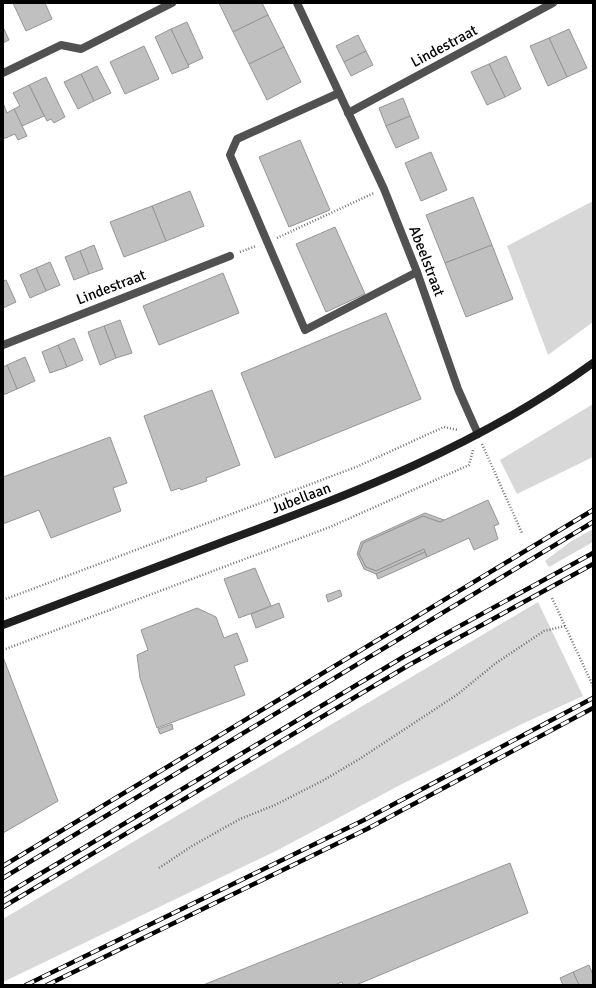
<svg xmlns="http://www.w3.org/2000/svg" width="596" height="988" viewBox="0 0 596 988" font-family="Signika,sans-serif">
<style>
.green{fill:#d8d8d8}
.building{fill:#c0c0c0;stroke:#959595}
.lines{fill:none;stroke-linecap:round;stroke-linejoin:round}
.path{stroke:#737373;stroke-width:2.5;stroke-dasharray:1 2;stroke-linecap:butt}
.lane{stroke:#515151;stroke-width:8}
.street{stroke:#515151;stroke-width:8}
.secondary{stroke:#1e1e1e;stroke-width:8}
.rail-casing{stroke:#000;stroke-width:4.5}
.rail{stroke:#fff;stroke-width:3;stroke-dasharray:9;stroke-linecap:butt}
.labels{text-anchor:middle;stroke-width:4;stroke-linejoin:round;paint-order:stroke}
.street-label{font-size:15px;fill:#000;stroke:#fff}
</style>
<rect width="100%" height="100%" fill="#fff"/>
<g class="green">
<path d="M593,201V322L548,355L507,246Z"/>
<path d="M593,404V457L517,494L500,460Z"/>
<path d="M593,529V542L549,567L545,561L570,542Z"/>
<path d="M538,602L583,696L522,724L404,783L276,851L3,982V919Z"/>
</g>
<g class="building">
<path d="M13,3H45L52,19L26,31Z"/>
<path d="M219,3H262L268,15L233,32Z"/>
<path d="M268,15L284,47L249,64L233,32Z"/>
<path d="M187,22L203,58L188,65L171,29Z"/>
<path d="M3,27L9,40L3,43Z"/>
<path d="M171,29L189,67L172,74L155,37Z"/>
<path d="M569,29L587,68L567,77L549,38Z"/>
<path d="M358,35L366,51L344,62L336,46Z"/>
<path d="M549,38L567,77L548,86L530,46Z"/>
<path d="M144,46L159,79L125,94L110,62Z"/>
<path d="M284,47L301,82L267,100L249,64Z"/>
<path d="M366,51L373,65L351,76L344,62Z"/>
<path d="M506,56L521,89L505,97L489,64Z"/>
<path d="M489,64L505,97L487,105L471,72Z"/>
<path d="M97,66L111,93L94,101L81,74Z"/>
<path d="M81,74L94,101L78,109L64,82Z"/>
<path d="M46,77L65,117L54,123L51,119L47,121L29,85Z"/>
<path d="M29,85L44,116L22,126L14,109L20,106L13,93Z"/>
<path d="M403,98L410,116L386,126L379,108Z"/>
<path d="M3,103L7,113L14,109L27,136L18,140L15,134L3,139Z"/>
<path d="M410,116L419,138L396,148L386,126Z"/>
<path d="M300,140L330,210L289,227L259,157Z"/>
<path d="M431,152L447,190L421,201L405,163Z"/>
<path d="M190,191L204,226L166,241L152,206Z"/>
<path d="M473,197L492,245L445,263L426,215Z"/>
<path d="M152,206L166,241L124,257L110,222Z"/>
<path d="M335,227L365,294L326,312L296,244Z"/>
<path d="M94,245L103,269L89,274L80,251Z"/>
<path d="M492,245L513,299L466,317L445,263Z"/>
<path d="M80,251L89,274L74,280L65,257Z"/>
<path d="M50,262L60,285L46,291L36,268Z"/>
<path d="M36,268L46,291L30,298L20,275Z"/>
<path d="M223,273L239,313L159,345L143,306Z"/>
<path d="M6,280L16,302L3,308V281Z"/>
<path d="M386,313L421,399L275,458L241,373Z"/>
<path d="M120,320L132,353L116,358L104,326Z"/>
<path d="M104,326L116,358L100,365L88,332Z"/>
<path d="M74,338L83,360L67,367L58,345Z"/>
<path d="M58,345L67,367L50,373L42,352Z"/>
<path d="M25,357L35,381L17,389L7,365Z"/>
<path d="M7,365L17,389L3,395V367Z"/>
<path d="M212,390L240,465L206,478L207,481L181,490L180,488L171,491L144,416Z"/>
<path d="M110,437L127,483L113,488L121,511L51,538L39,510L3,524V477Z"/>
<path d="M488,500L499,524L494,526L498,539L474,550L469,538L427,557L424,549L376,571L366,567L359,554L363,543L423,516L440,522Z"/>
<path d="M425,513L444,520L440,522L423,516L363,543L359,554L366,567L376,571L424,549L425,552L376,574L364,569L357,554L361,542Z"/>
<path d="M425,552L427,557L378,579L376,574Z"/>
<path d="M255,568L271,606L239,618L224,579Z"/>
<path d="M340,590L342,596L328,602L326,595Z"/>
<path d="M279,603L284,617L256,628L251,614Z"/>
<path d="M197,608L216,617L224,638L237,633L248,661L234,666L245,695L157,728L140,678L137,655L148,650L141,630Z"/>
<path d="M3,657L58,801L3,833Z"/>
<path d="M172,724L173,729L160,734L158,729Z"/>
<path d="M510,863L528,913L356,985H343L342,982L335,985H203Z"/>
<path d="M589,965L593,975V985H579L573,972Z"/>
<path d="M573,972L579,985H563L560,978Z"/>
</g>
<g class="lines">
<g class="path">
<path d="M277,238L374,193"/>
<path d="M240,252L256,246"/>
<path d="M482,444L522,533"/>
<path d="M552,598L593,686"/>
<path d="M3,600L356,467L444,427L458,430"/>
<path d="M3,650L330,527L469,465L473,450"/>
<path d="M159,868L192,846L240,819L275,805L324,780L361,758L458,694L496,663L544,631L565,626"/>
</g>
<path class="lane" d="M339,93L237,139L230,155L305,330L417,272"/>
<g class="street">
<path d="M297,3L384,189L417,272L458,389L478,434"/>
<path d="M3,73L61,45L81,49L172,3"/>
<path d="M348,113L553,3"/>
<path d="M3,345L230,256"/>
</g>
<path class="secondary" d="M3,625C77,597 151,569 225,541C353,494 482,444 593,363"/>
<defs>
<g id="rail">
<path d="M3,866L593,510"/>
<path d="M3,878L593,522"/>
<path d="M3,896L405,656L593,553"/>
<path d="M3,907L409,665L593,564"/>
<path d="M26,985L364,820L593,698"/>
<path d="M47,985L367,829L593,708"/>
</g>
</defs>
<use href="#rail" class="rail-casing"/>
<use href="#rail" class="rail"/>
</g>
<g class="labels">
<g class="street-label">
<text transform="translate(444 46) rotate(-28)" y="5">Lindestraat</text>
<text transform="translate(427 261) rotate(69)" y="5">Abeelstraat</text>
<text transform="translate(111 287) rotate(-21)" y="5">Lindestraat</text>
<text transform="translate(301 498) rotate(-21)" y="5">Jubellaan</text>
</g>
</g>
<rect width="596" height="988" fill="none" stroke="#000000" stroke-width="8"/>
</svg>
